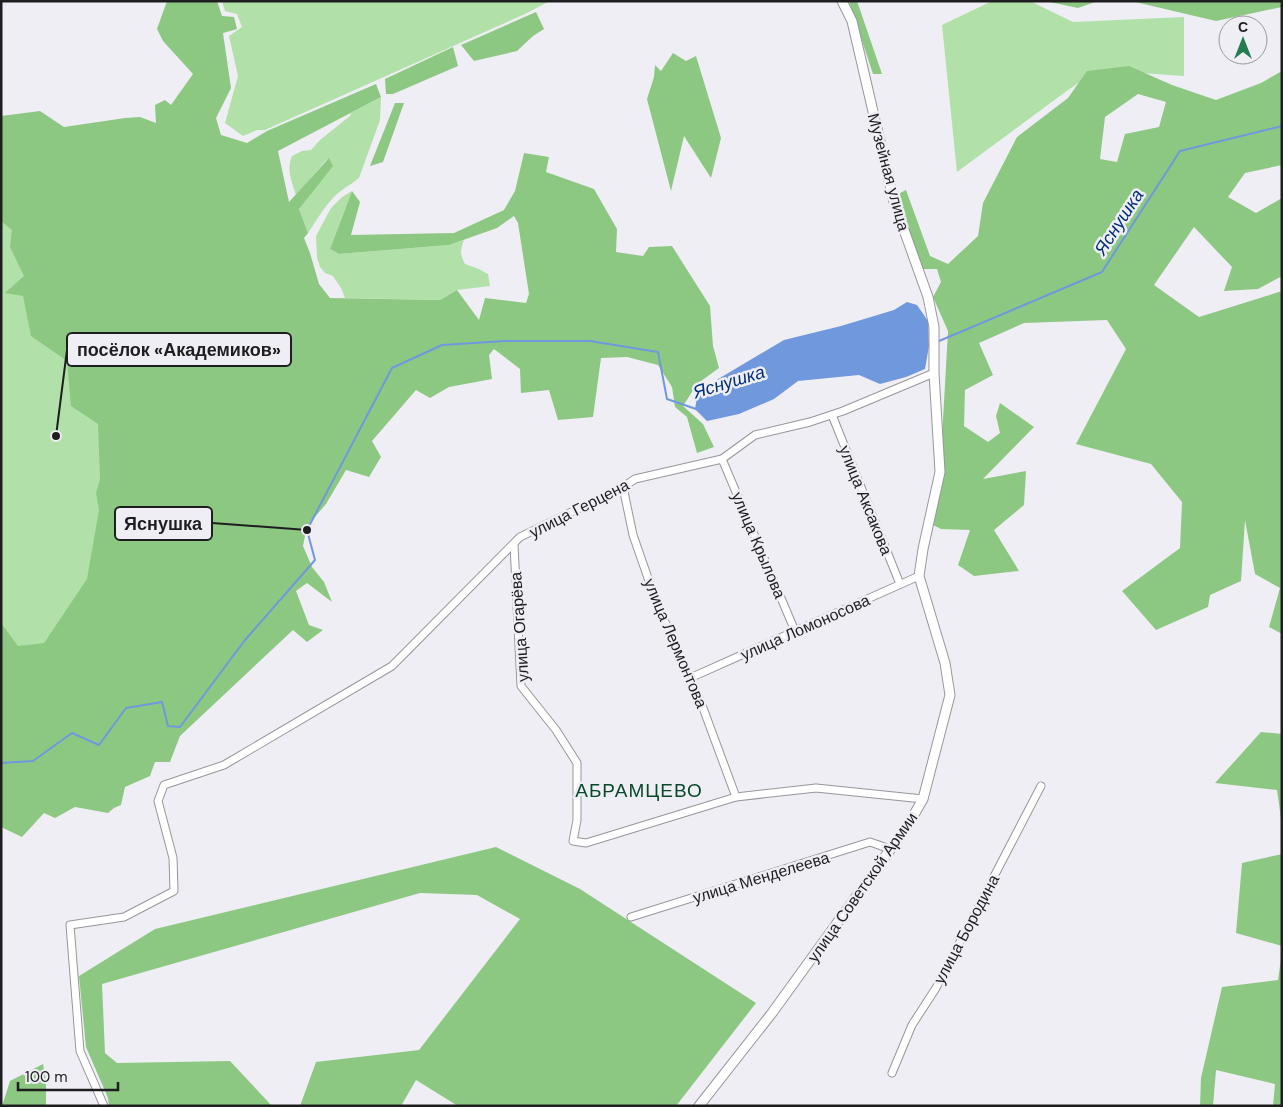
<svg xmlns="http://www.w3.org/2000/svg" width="1283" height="1107" viewBox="0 0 1283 1107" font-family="'DM Sans',sans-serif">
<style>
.green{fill:#b1e1a9}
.forest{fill:#8dc883;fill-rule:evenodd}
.water{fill:#6f98dd}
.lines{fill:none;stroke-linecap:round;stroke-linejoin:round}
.stream{stroke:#6f98dd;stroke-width:2}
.minor-casing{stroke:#97969c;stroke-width:9}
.tertiary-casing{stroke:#97969c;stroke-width:11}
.minor{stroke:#fff;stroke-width:7}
.tertiary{stroke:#fff;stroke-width:9}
.labels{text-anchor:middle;stroke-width:5;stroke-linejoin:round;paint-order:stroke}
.street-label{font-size:16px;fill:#1e1e20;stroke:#efeef4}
.water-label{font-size:18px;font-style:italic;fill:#002f7f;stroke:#efeef4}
.quarter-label{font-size:19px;letter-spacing:1px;fill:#08492b;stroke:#efeef4}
.leader{fill:none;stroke:#1e1e20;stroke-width:2}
.callout-dot{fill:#1e1e20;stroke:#efeef4;stroke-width:2}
.callout{fill:#efeef4;stroke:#1e1e20;stroke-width:2}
.callout-label{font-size:18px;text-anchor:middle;font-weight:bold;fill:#1e1e20}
</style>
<rect width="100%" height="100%" fill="#efeef4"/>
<g class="green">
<path d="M222,1H550L525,14L265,130H257L243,136L225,123L238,76L229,36L242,27L237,14L225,11Z"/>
<path d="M992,1H1030L1073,22L1184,17V76L1098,70L1068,90L957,172L942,25Z"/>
<path d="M381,97L380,120L359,178C352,184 344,188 337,194C325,205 317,220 308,233L299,209L328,158L296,195C292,182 286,169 292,156L302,151L311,150L320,140L350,116L351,113Z"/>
<path d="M352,191L330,249L339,254L449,245L464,240C460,251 460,254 465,264L479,269L488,274L490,286L457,290L440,300L345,298L341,288L333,276L325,273L320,267L317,257L316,236L331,208L342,197Z"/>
<path d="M1,196L142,523L45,654L1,670Z"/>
</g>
<g class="forest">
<path d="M167,1H217L222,16L234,17L237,29L223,33L231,88L216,118L221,135L247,143L267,131L376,84L381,97L278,151L289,202L329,158L333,166L299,209L308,233L304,238L310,253L319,284L330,298L440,300L457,290L479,320L485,298L526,303L529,294L518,223L514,216L497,228L449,245L339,254L330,249L352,191L360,202L351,235L454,233L504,210L515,191L524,153L549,157L546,172L594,189L617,229L616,252L643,256L649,247L672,246L710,306L713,346L719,368L697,384L683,406L703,424L714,447L697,453L687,417L675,407L672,387L658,365L627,357L601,358L593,417L558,420L549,390L521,393L520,369L494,349L489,355L492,379L449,387L430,398L416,390L372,441L381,457L369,477L346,470L326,504L307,526L303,546L312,567L324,582L332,602L307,583L296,591L309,625L323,630L307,642L293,630L180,736L170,762H155L150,776L125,787L121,805L114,808L108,813L75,807L55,818L44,813L22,837L1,827V623L18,646L44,643L87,579L99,510L96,493L100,479L98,424L71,406L67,361L31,336L23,296L5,293L24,276L10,247L12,230L1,221V116L40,111L64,127L125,118L140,117L156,123L155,105L165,100L171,105L193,74L163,41L157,29Z"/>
<path d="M849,1H857L882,74H873Z"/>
<path d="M1045,1H1098L1078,8Z"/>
<path d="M1131,1H1282V7L1216,21Z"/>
<path d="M536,12L544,29L533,36L517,51L474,61L461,45Z"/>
<path d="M453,47L458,66L393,94H386L385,79Z"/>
<path d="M673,53L686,61L696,56L721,138L711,178L684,136L671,191L647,99L654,77L655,65L661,71Z"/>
<path d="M1129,66L1172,85L1216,100L1261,83L1282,71V165L1245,173L1228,197L1256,213L1282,198V276L1258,289L1224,291L1232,267L1194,227L1154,285L1199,317L1282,291V634L1269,627L1280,588L1255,574L1245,520L1241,581L1210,595L1208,607L1156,630L1122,591L1180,548L1182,502L1151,464L1076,444L1126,349L1107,320L1024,323L979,343L993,375L965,390L964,426L988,442L1000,433L996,416L1000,403L1034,427L983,479L1026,471L1024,505L994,530L1019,571L974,576L958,565L970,530L941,529L933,525L945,473L942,438L948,331L933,297L941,282L937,269H921L896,195L906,190L930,256L948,264L978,236L983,203L1017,137L1068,98L1087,71ZM1138,94L1166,102L1159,127L1125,134L1117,162L1100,159L1105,117Z"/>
<path d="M395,103H404L383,162L370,166Z"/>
<path d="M1261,732L1282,734V826L1277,790L1215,783Z"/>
<path d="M496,847L580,889L756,1003L676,1106H458L416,1080L401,1106H300L316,1062L419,1050L520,919L477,895L420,893L102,984L105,1053L117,1063L230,1061L272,1106H109L108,1098L86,1047L79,976L155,929Z"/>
<path d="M1282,854V946L1236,933L1242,863Z"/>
<path d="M1282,952V1106H1273L1275,1084L1216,1070L1213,1106H1200L1201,1078L1222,987L1278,980Z"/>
<path d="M43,1064L46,1081V1106H2L10,1081Z"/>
</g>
<path class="water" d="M907,302L917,305L928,321L929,346L925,369L906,377L880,384L859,375L798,381L774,399L739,414L707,421L695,409L698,391L784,340L841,326L894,310Z"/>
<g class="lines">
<g class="stream">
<path d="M939,341L1102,272L1180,151L1282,126"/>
<path d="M1,763L33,761L72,733L99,745L126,708L162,702L168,726L180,727L245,640L315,560L307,530L392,368L442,345L505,341H590L658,352L667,399L696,409"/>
</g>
<defs>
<g id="minor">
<path d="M832,415L900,584"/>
<path d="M722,459L795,631"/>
<path d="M623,487L633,535L657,604L703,708L736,797"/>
<path d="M514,545L521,686L556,730L577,763V820L573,841L586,843L736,797L816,788L923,799"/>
<path d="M690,678L919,576"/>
<path d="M631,917L870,842L890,849"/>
<path d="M892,1073L912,1025L936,988L1041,786"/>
<path d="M104,1106L80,1051L70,925L124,917L174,891L173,858L158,801L164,785L224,765L392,666L520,537L623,487L635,479L722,459L755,435L810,422L843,411L934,373"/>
</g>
<path id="tertiary" d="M699,1106L772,1013L908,825L923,799L950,695L945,663L919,576L923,549L940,472L934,373V327L928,297L894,202L852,21L842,1"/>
</defs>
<use href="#minor" class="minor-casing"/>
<use href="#tertiary" class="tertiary-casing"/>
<use href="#minor" class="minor"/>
<use href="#tertiary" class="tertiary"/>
</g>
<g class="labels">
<g class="street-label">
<text transform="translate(889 172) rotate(75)" y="6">Музейная улица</text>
<text transform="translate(866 500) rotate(68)" y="6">улица Аксакова</text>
<text transform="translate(579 508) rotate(-27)" y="6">улица Герцена</text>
<text transform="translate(759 545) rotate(67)" y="6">улица Крылова</text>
<text transform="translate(519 627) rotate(-94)" y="6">улица Огарёва</text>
<text transform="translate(805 627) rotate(-24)" y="6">улица Ломоносова</text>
<text transform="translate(676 643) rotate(67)" y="6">улица Лермонтова</text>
<text transform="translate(761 877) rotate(-17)" y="6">улица Менделеева</text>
<text transform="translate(862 887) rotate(-55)" y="6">улица Советской Армии</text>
<text transform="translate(966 929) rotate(-62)" y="6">улица Бородина</text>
</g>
<g class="water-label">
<text transform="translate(1119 222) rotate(-57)" y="6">Яснушка</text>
<text transform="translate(729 382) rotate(-17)" y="6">Яснушка</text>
</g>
<g class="quarter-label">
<text x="639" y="797">АБРАМЦЕВО</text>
</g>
</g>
<path class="leader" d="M56 436L67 350M307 530L212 523"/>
<g class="callout-dot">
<circle cx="56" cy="436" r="5"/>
<circle cx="307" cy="530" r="5"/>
</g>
<g class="callout">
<rect x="67" y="333" width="224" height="33" rx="5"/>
<rect x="115" y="507" width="97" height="33" rx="5"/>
</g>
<g class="callout-label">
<text x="179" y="356">посёлок «Академиков»</text>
<text x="163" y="530">Яснушка</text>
</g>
<rect width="1283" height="1107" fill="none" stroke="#1e1e20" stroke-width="5"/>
<g transform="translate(1243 40)"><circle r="24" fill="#efeef4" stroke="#9b9b9f"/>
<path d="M0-4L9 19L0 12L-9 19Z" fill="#247d51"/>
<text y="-8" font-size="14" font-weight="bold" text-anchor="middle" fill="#1e1e20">С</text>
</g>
<path d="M18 1082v8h100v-8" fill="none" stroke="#1e1e20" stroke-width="2.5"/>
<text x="25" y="1082" font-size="15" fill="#1e1e20" stroke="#efeef4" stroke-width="4" paint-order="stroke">100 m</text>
</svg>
